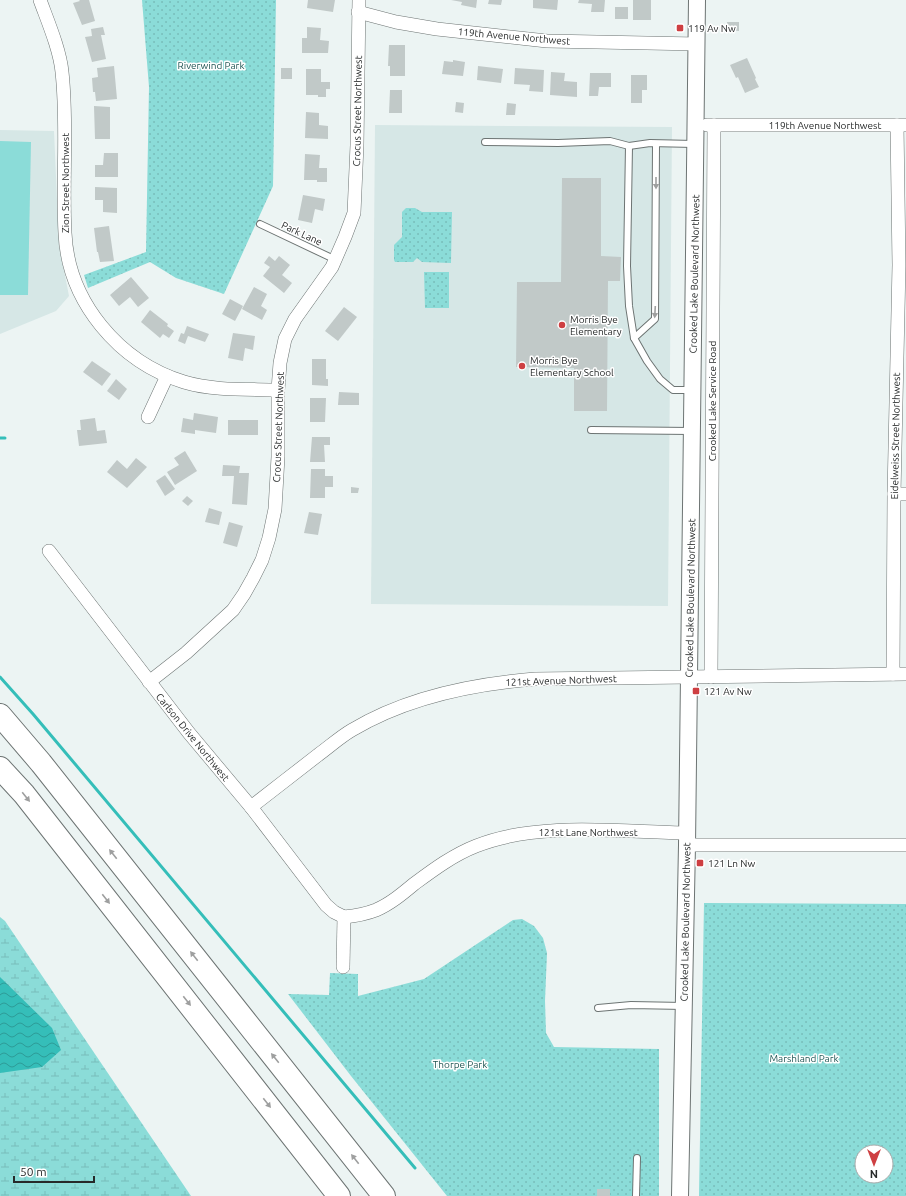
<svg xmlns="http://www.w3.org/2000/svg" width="906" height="1196" viewBox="0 0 906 1196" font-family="Ubuntu,sans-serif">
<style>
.built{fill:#d6e7e6}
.grass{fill:#8bdcd8}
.wetland{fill:url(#wetland-marsh)}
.park{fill:url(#park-dots);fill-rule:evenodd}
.water{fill:url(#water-waves)}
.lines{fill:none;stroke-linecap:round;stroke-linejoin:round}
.stream{stroke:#35beb9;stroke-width:3}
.building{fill:#c1c9c8}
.service-casing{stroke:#6d7473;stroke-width:8}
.minor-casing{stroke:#6d7473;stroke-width:14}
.tertiary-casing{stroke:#6d7473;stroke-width:18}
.motorway-casing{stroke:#6d7473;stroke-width:24}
.service{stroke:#fff;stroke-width:6}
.minor{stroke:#fff;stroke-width:13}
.tertiary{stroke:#fff;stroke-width:16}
.motorway{stroke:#fff;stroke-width:22}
.oneway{fill:#9e9f9f}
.poi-dot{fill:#ce3f42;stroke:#fff;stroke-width:1.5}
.labels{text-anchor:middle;stroke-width:3;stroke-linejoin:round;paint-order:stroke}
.poi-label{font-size:10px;fill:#272a2a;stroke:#fff;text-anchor:start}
.street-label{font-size:10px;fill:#272a2a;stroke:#fff}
.park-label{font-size:10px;fill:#1f5654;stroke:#fff}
</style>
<defs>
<pattern id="wetland-marsh" width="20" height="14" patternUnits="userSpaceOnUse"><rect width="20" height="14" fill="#8bdcd8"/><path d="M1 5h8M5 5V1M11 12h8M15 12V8" fill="none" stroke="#78bdba"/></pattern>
<pattern id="park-dots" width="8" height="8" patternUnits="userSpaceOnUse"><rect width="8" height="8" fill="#8bdcd8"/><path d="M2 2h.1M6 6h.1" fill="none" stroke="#78bdba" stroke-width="1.8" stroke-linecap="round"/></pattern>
<pattern id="water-waves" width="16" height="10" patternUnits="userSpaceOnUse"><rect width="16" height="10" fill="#35beb9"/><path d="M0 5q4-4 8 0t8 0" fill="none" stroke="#2d9b97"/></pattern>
</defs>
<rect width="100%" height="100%" fill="#ecf4f3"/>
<g class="built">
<path d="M375,125L672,127L668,606L371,604Z"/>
<path d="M0,130L54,131L59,245L69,296L56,311L0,334Z"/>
</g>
<path class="grass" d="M0,141L31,142L28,295H0Z"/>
<path class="wetland" d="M0,917L5,921L191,1196H0Z"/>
<g class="park">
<path d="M142,0H276L273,186L224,294L176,278L150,262L88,288L84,275L146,252L149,87Z"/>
<path d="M406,208H415L422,212H452L451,263L422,262L417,258L413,262H395L394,260V245L402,237V212Z"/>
<path d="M424,272H449V308H425Z"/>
<path d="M704,903L906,904V1196H699ZM862,1152H886V1176H862Z"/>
<path d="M522,919L534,926L543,938L547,953L545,1001L546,1033L554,1047L659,1049V1196H447L351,1076L288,994L329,995L330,973L358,974V996L424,979L513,920Z"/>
</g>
<path class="water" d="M0,977L52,1028L61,1050L42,1067L0,1073Z"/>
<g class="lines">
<g class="stream">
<path d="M0,438H5"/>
<path d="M0,677L33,714L415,1168"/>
</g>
</g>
<g class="building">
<path d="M79,0H89L95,21L82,25L73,3L80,1Z"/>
<path d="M308,0H335L333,12L307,8Z"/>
<path d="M451,0H477L476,8L461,5L462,2Z"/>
<path d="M489,0H502L501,5L488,4Z"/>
<path d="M533,0H558L557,10L533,8Z"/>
<path d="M579,0H605L604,12H591L592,4L578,3Z"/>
<rect x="633" y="0" width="18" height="20"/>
<rect x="615" y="7" width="13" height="12"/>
<path d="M727,22H739V31L727,30Z"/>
<path d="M103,27L105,35H101L106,59L92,62L85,37L92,36L91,29Z"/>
<path d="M307,27L321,28L320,40L329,41L328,53H302V38H307Z"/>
<path d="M389,45H405V76H390V66H388Z"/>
<path d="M747,58L756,78L755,79L759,87L745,93L738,77L736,78L730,65Z"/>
<path d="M453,60L465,62L463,76L442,74L444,61L453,62Z"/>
<path d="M114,66L117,99L96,101L95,92H93L92,78L98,77L97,68Z"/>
<path d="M478,66L503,69L501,83L477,80Z"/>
<rect x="281" y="68" width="11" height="11"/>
<path d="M515,68L544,70L543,92L529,91L530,85L514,84Z"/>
<path d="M306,69H321V82H330V89H326V97H318V95H306Z"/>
<path d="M551,72L565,73L564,81L577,82V97L550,95Z"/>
<path d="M590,73H611V87H599L598,96H589Z"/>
<path d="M631,75H647V90H642V103H631Z"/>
<path d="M390,90H402V113H389Z"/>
<path d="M456,102L464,103L463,113L455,112Z"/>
<path d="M507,103L516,104L515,115H506Z"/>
<path d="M94,106L110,107V139H95Z"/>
<path d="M306,112L319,113V125L328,126V139L305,138Z"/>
<path d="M104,153H118V177H95V165H103Z"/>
<path d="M305,154L320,155L319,168H327V182H317V180H304Z"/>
<path d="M562,178H601V256L621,257L620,281H608L607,411H574V368L516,367L517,282H561Z"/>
<path d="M95,187L117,188V213L103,212V200H95Z"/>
<path d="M303,195L325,199L323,211L315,209L312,223L298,220Z"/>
<path d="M109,226L114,261L100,262L98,252H97L94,228Z"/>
<path d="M269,256L275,261L279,256L290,265L282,275L292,283L284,293L263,276L270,267L264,263Z"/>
<path d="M131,277L149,298L138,307L130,297L119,306L110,295Z"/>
<path d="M254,287L267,294L261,306L267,310L262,320L242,309Z"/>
<path d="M230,299L243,306L235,321L222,314Z"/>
<path d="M344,307L357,317L338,341L325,331Z"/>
<path d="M150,310L168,324L167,326L174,331L169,338L163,334L160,338L141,322Z"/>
<path d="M187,326L209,334L205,342L188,336L185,344L178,341L181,333L184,334Z"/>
<path d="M233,333L255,336L253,350L245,348L243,361L228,358Z"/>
<path d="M312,359H326V379H328V386L312,385Z"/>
<path d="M92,361L111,374L102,386L83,372Z"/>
<path d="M116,379L127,389L119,400L107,391Z"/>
<path d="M339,392L359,393V405H338Z"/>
<path d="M310,398H326L325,422H310Z"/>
<path d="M194,413L218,417L216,433L195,430V434L181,432L183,418L193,420Z"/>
<path d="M95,418L97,431L105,430L107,443L79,446L77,430H81L80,420Z"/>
<rect x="228" y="420" width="30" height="15"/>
<path d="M312,437H330V445H324L325,462H310Z"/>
<path d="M185,451L197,471L175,485L167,472L179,465L174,458Z"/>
<path d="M136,458L147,467L127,488L107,472L117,460L127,469Z"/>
<path d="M223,465L240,466L239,473H249L247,505L232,504L234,476H222Z"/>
<path d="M311,469H325V476H333V487H325V498H310Z"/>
<path d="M165,475L175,489L165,496L156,481Z"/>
<path d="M351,487L359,488L358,493H351Z"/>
<path d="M187,496L193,501L188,506L182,501Z"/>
<path d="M209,508L222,512L219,525L205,522Z"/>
<path d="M309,512L322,514L318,535L304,533Z"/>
<path d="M229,522L243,526L237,547L223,543Z"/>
<rect x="597" y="1189" width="13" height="7"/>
</g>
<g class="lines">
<defs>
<g id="service">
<path d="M485,142L558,143L610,141L629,146L650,143L694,144"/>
<path d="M629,146L627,266L629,306L634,338L647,361L660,379L673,390H691"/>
<path d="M260,224L336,260"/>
<path d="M634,338L655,319L656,144"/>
<path d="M591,430L692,431"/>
<path d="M598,1008L631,1005L684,1006"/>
<path d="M636,1196L637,1158"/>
</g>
<g id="minor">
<path d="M40,0C48,22 60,50 62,72C68,126 62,180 65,233C68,302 119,362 184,382C214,391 247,389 278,390"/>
<path d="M358,12L396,22L437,29L547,41L697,44"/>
<path d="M707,125H906"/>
<path d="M148,417L167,376"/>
<path d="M894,494H906"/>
<path d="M49,551L189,733L251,807L326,905L334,912L344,917"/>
<path d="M893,674L894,494L899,265L897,125"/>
<path d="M711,677L714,125"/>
<path d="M149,682L186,653L233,610L244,594L253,578L262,560L269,538L275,509L278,457V390L280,363L285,339L295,319L332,267L345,237L354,213L357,145L359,0"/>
<path d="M251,807C273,790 296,772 318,755C329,747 340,737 352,730C407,697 472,684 535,679L906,674"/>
<path d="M687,845H906"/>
<path d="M344,917C354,916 366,914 376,910C390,904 402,894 414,884C433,870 453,855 476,846C538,821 621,832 687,833"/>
<path d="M343,967L344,917"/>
</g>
<path id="tertiary" d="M680,1196L687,845L697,0"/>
<g id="motorway">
<path d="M0,715L41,763L384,1196"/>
<path d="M0,768L24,794L339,1196"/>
</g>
</defs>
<use href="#service" class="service-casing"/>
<use href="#minor" class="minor-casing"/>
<use href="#tertiary" class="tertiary-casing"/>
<use href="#motorway" class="motorway-casing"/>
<use href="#service" class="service"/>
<use href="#minor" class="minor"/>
<use href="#tertiary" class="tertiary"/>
<use href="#motorway" class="motorway"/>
</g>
<defs><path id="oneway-solid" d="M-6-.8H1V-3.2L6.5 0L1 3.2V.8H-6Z"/></defs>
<g class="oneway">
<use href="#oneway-solid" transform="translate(656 183) rotate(90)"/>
<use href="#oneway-solid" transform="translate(655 312) rotate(93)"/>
<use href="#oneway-solid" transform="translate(26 797) rotate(51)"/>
<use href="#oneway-solid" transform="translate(113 854) rotate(-128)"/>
<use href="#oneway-solid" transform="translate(106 899) rotate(52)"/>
<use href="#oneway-solid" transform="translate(194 956) rotate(-128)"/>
<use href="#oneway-solid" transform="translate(187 1001) rotate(52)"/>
<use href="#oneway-solid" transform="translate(275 1058) rotate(-129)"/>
<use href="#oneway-solid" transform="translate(267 1103) rotate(52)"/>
<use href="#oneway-solid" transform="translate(355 1159) rotate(-128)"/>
</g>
<g class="poi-dot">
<rect x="676" y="24" width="8" height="8" rx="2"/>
<circle cx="562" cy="325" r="4"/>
<circle cx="522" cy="366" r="4"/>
<rect x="692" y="687" width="8" height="8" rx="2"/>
<rect x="696" y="859" width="8" height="8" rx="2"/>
</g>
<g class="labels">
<g class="poi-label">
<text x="688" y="32">119 Av Nw</text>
<text x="570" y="323">Morris Bye<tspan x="570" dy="12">Elementary</tspan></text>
<text x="530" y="364">Morris Bye<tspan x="530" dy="12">Elementary School</tspan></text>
<text x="704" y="695">121 Av Nw</text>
<text x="708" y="867">121 Ln Nw</text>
</g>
<g class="street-label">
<text transform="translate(514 36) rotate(5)" y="4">119th Avenue Northwest</text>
<text transform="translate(357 111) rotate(-89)" y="4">Crocus Street Northwest</text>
<text x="825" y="129">119th Avenue Northwest</text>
<text transform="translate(65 183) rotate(-90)" y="4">Zion Street Northwest</text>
<text transform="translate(302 233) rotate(25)" y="4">Park Lane</text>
<text transform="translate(694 274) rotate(-89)" y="4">Crooked Lake Boulevard Northwest</text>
<text transform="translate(712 401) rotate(-90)" y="4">Crooked Lake Service Road</text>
<text transform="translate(278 427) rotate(-88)" y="4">Crocus Street Northwest</text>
<text transform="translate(895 436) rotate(-89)" y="4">Eidelweiss Street Northwest</text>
<text transform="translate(690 598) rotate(-89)" y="4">Crooked Lake Boulevard Northwest</text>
<text transform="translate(561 680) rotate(-2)" y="4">121st Avenue Northwest</text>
<text transform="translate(193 737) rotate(51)" y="4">Carlson Drive Northwest</text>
<text x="588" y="836">121st Lane Northwest</text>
<text transform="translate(685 922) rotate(-89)" y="4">Crooked Lake Boulevard Northwest</text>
</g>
<g class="park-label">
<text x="211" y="69">Riverwind Park</text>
<text x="804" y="1062">Marshland Park</text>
<text x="460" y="1068">Thorpe Park</text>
</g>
</g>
<g transform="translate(874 1164) rotate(180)"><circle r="19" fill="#ffffff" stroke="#a9aaaa"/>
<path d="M0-3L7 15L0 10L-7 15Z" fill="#ce3f42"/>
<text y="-6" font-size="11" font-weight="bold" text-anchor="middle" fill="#272a2a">N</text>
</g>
<path d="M14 1176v6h80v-6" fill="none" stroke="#272a2a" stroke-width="2"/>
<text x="20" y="1176" font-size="12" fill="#272a2a" stroke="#ffffff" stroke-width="3" paint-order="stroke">50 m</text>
</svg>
